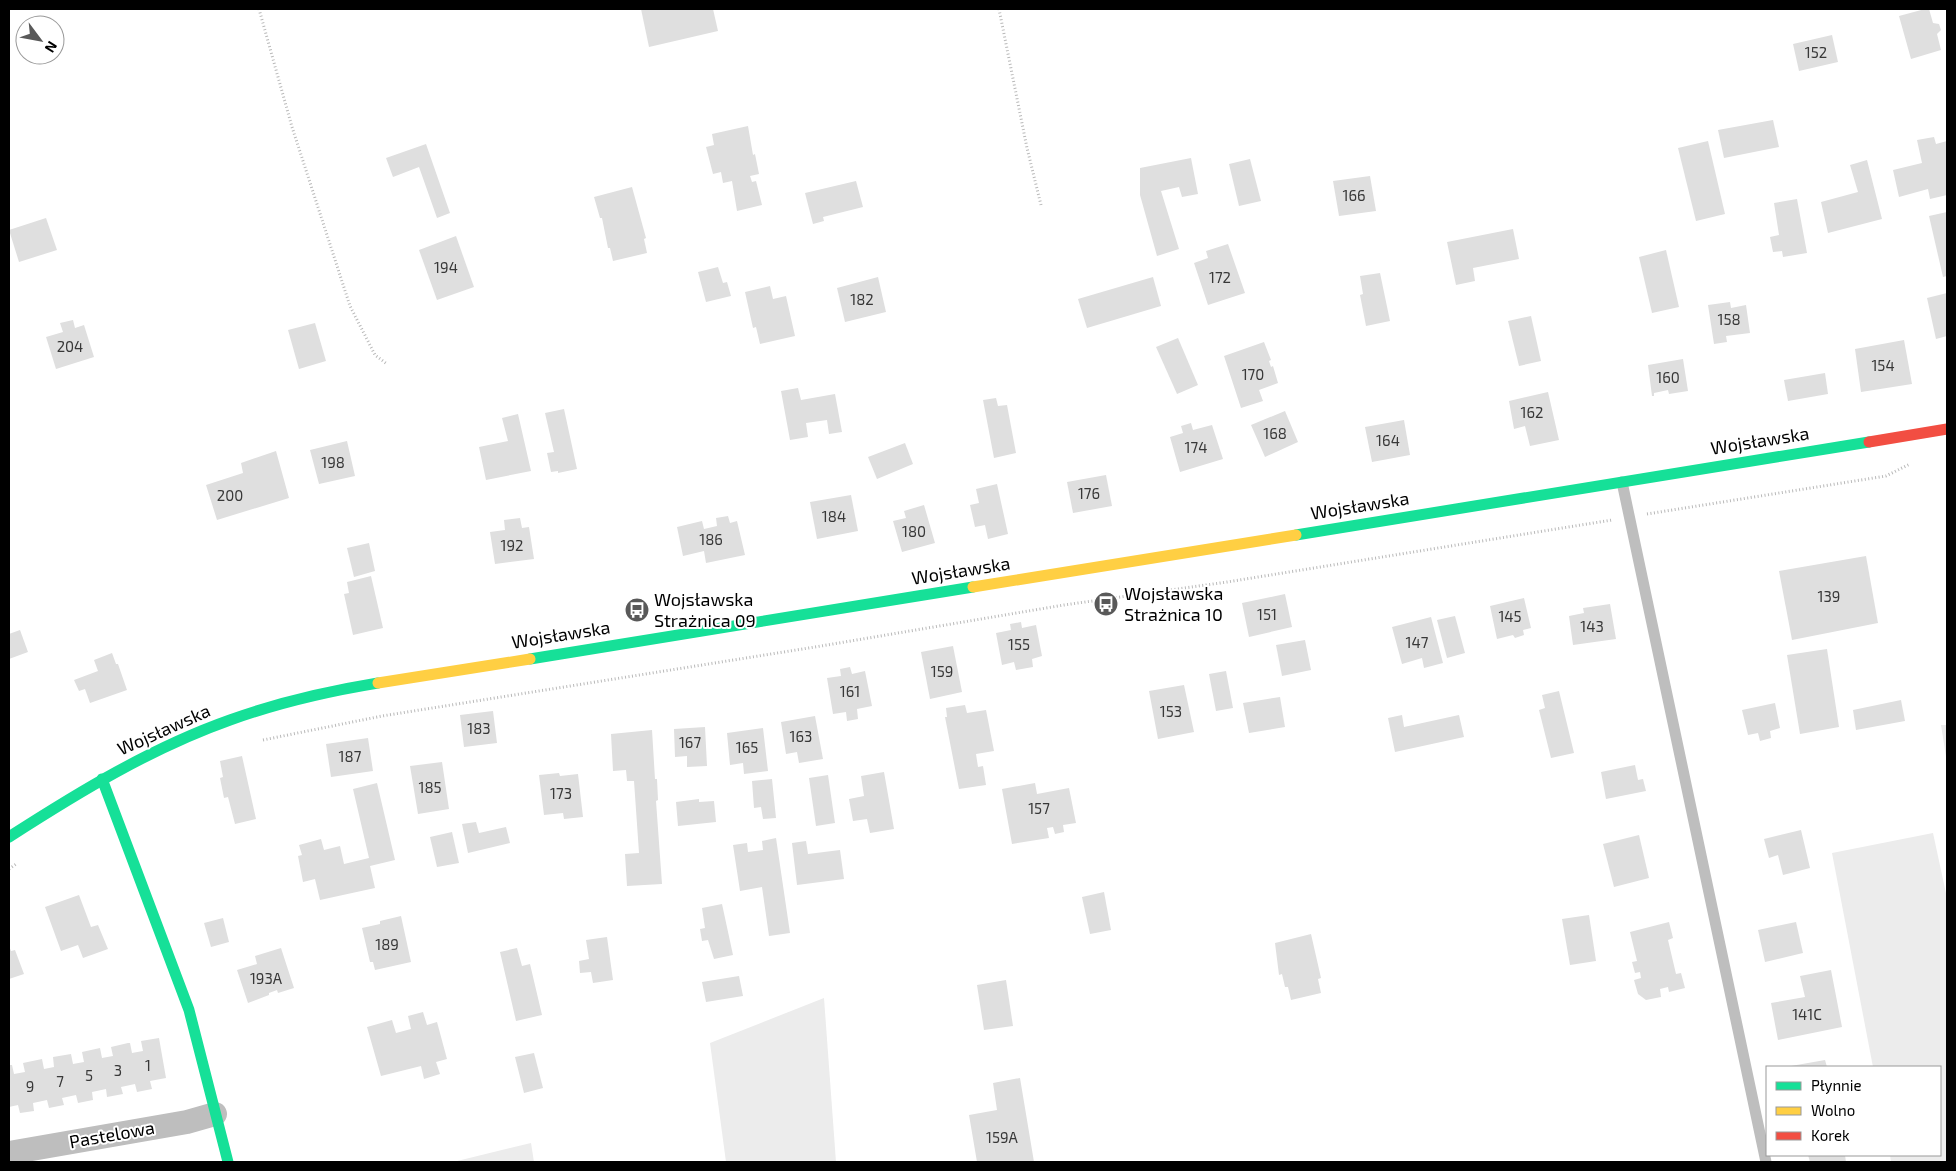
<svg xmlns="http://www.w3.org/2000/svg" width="1956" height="1171" viewBox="0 0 1956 1171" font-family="'Exo 2',sans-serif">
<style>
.green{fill:#ececec}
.building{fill:#dfdfdf}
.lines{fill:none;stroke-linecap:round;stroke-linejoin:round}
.path{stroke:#b9b9b9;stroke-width:3;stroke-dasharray:1 2.5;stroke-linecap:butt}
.lane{stroke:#bebebe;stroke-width:11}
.street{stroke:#bebebe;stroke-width:24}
.fast{stroke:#16e098;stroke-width:11}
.slow{stroke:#ffcf43;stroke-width:11}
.jam{stroke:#f24e42;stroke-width:11}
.labels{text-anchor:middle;stroke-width:4;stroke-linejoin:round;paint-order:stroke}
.number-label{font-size:15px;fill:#383838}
.street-label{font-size:18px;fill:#000;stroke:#fff}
.poi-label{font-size:18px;fill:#000;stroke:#fff;text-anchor:start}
</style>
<rect width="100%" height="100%" fill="#fff"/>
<g class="green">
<path d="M1941,725H1947V763Z"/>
<path d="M1933,833L1947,898V1162H1891L1890,1155H1940V1067H1873L1832,853Z"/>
<path d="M824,998L836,1162H726L710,1043Z"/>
<path d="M531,1143L534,1162H453Z"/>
</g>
<g class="building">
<path d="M641,9H713L718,31L649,47Z"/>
<path d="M1925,9H1929L1933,23L1939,24L1941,30L1937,34L1941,50L1911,59L1899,16Z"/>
<path d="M1832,35L1838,62L1799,71L1793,44Z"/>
<path d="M1773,120L1779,147L1724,158L1718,130Z"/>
<path d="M748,126L753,155L755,154L759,174L750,176L752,182L756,181L762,205L737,211L732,181L723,183L721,172L713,174L706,147L714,145L712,134Z"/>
<path d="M1934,137L1936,144L1947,141V195L1930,199L1928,189L1899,197L1893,170L1922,163L1917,140Z"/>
<path d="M1708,141L1725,214L1696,221L1678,148Z"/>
<path d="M426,144L450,213L437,218L419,167L393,177L386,158Z"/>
<path d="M1191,158L1198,194L1182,197L1179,187L1161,191L1179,249L1157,256L1140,195V168Z"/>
<path d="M1250,159L1261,201L1239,206L1229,164Z"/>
<path d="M1867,160L1882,219L1828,233L1821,202L1858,192L1850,165Z"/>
<path d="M1370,176L1376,211L1339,216L1333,181Z"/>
<path d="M856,181L863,207L823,217L824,221L813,224L805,193Z"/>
<path d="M632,187L646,238L644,239L647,253L613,261L610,248H608L602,218H600L594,197Z"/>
<path d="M1797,199L1807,253L1783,257L1782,251L1773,252L1770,237L1779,235L1774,203Z"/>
<path d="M1947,212V276L1943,277L1929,216Z"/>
<path d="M46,218L57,250L19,262L9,230Z"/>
<path d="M1513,229L1519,259L1473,268L1475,281L1456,285L1447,242Z"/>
<path d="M456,236L474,287L437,300L419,250Z"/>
<path d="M1228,244L1245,293L1208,305L1194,263L1208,258L1206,251Z"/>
<path d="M1666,250L1679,307L1652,313L1639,257Z"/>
<path d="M718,267L723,283L727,282L731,296L706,302L698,272Z"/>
<path d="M1380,273L1390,321L1366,326L1360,295L1363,294L1360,276Z"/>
<path d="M878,277L886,312L845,322L837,288Z"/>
<path d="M1153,277L1161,306L1087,328L1078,299Z"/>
<path d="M770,286L773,299L786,296L795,336L760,344L756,327L753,328L745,292Z"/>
<path d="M1947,293V336L1936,339L1927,298Z"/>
<path d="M1730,302L1731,308L1746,305L1750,333L1726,336L1727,342L1714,344L1708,305Z"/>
<path d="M1531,316L1541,361L1519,366L1508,321Z"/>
<path d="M73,320L75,328L84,325L94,357L56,369L46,337L63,332L60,323Z"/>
<path d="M315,323L326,361L299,369L288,330Z"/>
<path d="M1178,338L1198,385L1177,394L1156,347Z"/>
<path d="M1904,340L1912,384L1861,392L1855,349Z"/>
<path d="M1264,342L1271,360L1269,361L1271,367L1273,366L1278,383L1259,390L1263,401L1241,408L1224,356Z"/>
<path d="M1683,359L1688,391L1669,394L1668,390L1654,393V396H1652L1648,365Z"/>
<path d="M1825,373L1828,394L1788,401L1784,380Z"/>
<path d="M798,388L801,400L835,394L842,432L829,434L827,420L806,423L808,437L790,440L781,391Z"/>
<path d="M1548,392L1559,440L1530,446L1525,426L1514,429L1509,401Z"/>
<path d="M996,398L998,406L1007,405L1016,453L994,458L983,400Z"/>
<path d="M564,409L577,469L558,473V471L551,472L547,453L554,452L545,413Z"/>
<path d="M1285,411L1298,442L1265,457L1251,425Z"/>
<path d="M518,414L531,471L486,480L479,447L508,441L502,418Z"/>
<path d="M1404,420L1410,455L1372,462L1365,427Z"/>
<path d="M1191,423L1193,430L1212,425L1223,459L1180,472L1170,437L1183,433L1181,426Z"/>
<path d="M347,441L355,476L319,484L310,450Z"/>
<path d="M905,443L913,464L877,479L868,457Z"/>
<path d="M276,451L289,498L217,520L206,485L243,473L241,463Z"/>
<path d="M1106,475L1112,506L1073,513L1067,482Z"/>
<path d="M997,484L1008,534L988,539L985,525L975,527L970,505L979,503L976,489Z"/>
<path d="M851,495L858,531L817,539L810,502Z"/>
<path d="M924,505L935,543L902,552L893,521L906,518L904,511Z"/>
<path d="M728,516L730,523L737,521L745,555L706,563L704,551L683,556L677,527L702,521L704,529L717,526L716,518Z"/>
<path d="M520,518L522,528L529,527L534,559L495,564L490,532L505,530L504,520Z"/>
<path d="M369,543L375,571L354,577L347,548Z"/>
<path d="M1866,556L1878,623L1792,640L1779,571Z"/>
<path d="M371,576L383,628L353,635L344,594L349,593L347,582Z"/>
<path d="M1285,594L1292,627L1249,637L1242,603Z"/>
<path d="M1524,598L1531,628L1523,630L1524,635L1515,638L1513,635L1497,639L1490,606Z"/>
<path d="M641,604L642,610L631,612V605Z"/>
<path d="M1610,604L1616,639L1573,645L1569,616L1584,613L1583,608Z"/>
<path d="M1455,616L1465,653L1447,658L1437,620Z"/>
<path d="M1431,617L1443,663L1424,668L1422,658L1402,664L1392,627Z"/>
<path d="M1021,622L1022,628L1036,625L1042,656L1032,659L1033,667L1016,670L1014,662L1002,665L996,633L1011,630L1010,624Z"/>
<path d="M20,630L28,652L9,659V634Z"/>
<path d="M1305,640L1311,670L1282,676L1276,645Z"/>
<path d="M953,646L962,692L930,699L921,652Z"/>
<path d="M1827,649L1839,727L1800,734L1787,655Z"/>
<path d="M112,653L116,664H118L127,690L90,703L85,689L79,691L74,680L98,671L94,660Z"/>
<path d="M850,667L852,674L865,671L872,706L857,709L858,719L847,721L846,712L833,714L827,678L841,676L840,669Z"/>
<path d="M1226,671L1233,708L1216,711L1209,674Z"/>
<path d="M1184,685L1194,732L1158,739L1149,691Z"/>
<path d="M1559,691L1574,753L1551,758L1539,710L1545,708L1542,695Z"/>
<path d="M1280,697L1285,727L1249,733L1243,703Z"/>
<path d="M1901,700L1905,721L1856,730L1853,710Z"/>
<path d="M1775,703L1780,728L1770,731L1771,738L1760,741L1758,733L1748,735L1742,710Z"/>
<path d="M965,705L967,713L986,710L994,751L976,754L978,767L983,766L986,785L959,789L945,717H947L946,708Z"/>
<path d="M493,711L497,743L464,747L460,715Z"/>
<path d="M1402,715L1404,727L1459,715L1464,737L1395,752L1388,718Z"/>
<path d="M815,716L823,759L799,763L797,752L786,754L781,722Z"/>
<path d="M705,727L707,766L687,767V756L675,757L674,729Z"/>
<path d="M763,728L768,771L744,774L743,763L730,765L727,733Z"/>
<path d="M652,730L655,779H657L658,800L656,801L662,884L627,886L625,854L639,853L634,781H627L626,770L613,771L611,734Z"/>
<path d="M368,738L373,771L331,777L326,744Z"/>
<path d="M242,756L256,819L235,824L228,797L224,798L220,778L223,777L220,761Z"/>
<path d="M442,762L449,809L418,814L410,766Z"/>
<path d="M1635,765L1638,780L1643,779L1646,791L1606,799L1601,772Z"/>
<path d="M884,772L894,829L870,833L867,819L853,821L849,799L864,796L861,776Z"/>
<path d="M559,773L560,776L578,774L583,817L564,819L563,813L544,815L539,775Z"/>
<path d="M828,775L835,823L816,826L809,778Z"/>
<path d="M772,779L776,818L763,819L761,807L754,808L752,781Z"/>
<path d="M377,783L395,860L370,866L375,888L320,900L315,879L303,882L298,856L302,855L299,845L321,839L324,850L340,846L344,864L369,858L353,789Z"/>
<path d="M1035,783L1037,794L1069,788L1076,823L1063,825L1064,832L1055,834L1053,827L1047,828L1049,838L1012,844L1002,789Z"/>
<path d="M699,799V802L714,801L716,822L678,826L676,802Z"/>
<path d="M476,822L479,833L506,827L510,843L468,853L462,824Z"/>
<path d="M1801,830L1810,868L1783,875L1778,855L1769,858L1764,839Z"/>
<path d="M452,832L459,863L437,867L430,837Z"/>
<path d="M1639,835L1649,878L1614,887L1603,844Z"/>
<path d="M776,838L790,933L769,936L762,887L740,891L733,845L747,843L748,852L763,850L762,841Z"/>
<path d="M806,841L808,854L840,850L844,879L797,885L792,843Z"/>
<path d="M1104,892L1111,930L1090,934L1082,897Z"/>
<path d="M79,895L91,927L98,925L108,949L83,958L78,945L61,951L45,907Z"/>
<path d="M722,904L733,955L714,959L708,940L702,941L700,929L705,928L702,908Z"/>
<path d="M1589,915L1596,961L1570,965L1562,919Z"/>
<path d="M401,916L411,962L375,970L373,962H370L362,928L380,924V921Z"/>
<path d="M223,918L229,942L211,947L204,923Z"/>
<path d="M1669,922L1673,938L1668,940L1676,974L1681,973L1685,988L1669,992L1668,987L1660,989L1661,997L1646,1000L1638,994L1634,980L1641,978L1640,972L1635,973L1632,962L1637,961L1630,932Z"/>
<path d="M1796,922L1803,953L1765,962L1758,930Z"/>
<path d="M1311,934L1321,978L1318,979L1321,993L1291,1000L1288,987H1285L1282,974L1279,975L1275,943Z"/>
<path d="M607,937L613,980L593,983L591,972L580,973L579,961L589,959L586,940Z"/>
<path d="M9,946L11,951L15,950L24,974L9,979Z"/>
<path d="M281,948L294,988L278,993L277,990L269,993V995L248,1003L237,970L257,964L255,956Z"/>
<path d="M517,948L522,966L530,964L542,1015L516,1021L500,952Z"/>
<path d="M1831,970L1842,1027L1778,1040L1771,1003L1805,997L1800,976Z"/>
<path d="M739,976L743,996L706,1002L702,982Z"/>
<path d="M1006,980L1013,1026L984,1030L977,985Z"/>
<path d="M423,1012L427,1025L437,1022L447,1059L436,1062L440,1074L424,1079L421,1066L381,1076L367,1027L392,1020L396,1033L411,1029L408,1016Z"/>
<path d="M159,1038L166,1078L150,1081L152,1089L137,1092L135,1084L121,1087L123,1094L107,1097L106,1089L92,1092L93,1100L78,1103L76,1095L62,1098L64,1105L49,1108L47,1100L33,1103L34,1111L20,1113L18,1105L9,1107V1065H12L14,1074L25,1072L23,1063L42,1059L44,1069L54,1067L53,1057L71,1054L73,1064L84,1062L82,1052L100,1048L102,1058L113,1056L111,1047L128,1043H130L132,1053L143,1051L141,1041Z"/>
<path d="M534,1053L543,1088L524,1093L515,1057Z"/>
<path d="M1825,1060L1827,1067H1791V1066Z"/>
<path d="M1020,1078L1034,1162H977L969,1115L997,1110L993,1083Z"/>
<path d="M1808,1155H1845L1846,1162H1810Z"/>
</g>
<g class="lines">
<g class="path">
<path d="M259,9L292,127L350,306L375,355L387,364"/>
<path d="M999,9L1027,148L1041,205"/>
<path d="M1647,514L1886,476L1910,464"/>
<path d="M263,740L382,716L815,647L1064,605L1227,582L1612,520"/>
<path d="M9,869L16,864"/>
</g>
<path class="lane" d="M1622,482L1766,1162"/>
<path class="street" d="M9,1153L187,1122L215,1114"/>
<g class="fast">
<path d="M1296,535L1869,442"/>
<path d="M530,659L973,587"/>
<path d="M102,779L189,1010L228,1162"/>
<path d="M9,837C79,792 151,748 230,720C277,703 329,691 378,683"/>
</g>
<g class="slow">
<path d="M973,587L1296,535"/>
<path d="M378,683L530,659"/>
</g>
<path class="jam" d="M1869,442L1947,429"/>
</g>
<defs>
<symbol id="bus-disc" viewBox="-11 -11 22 22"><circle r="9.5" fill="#595959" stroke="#fff"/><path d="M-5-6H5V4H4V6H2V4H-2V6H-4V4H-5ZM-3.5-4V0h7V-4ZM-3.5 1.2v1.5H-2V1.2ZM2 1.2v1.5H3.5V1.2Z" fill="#fff"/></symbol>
</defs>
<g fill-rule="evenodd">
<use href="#bus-disc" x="1092" y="590" width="28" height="28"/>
<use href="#bus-disc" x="623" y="596" width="28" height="28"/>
</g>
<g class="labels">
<g class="number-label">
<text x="1816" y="58">152</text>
<text x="1354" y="201">166</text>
<text x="446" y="273">194</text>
<text x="1220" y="283">172</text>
<text x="862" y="305">182</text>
<text x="1729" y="325">158</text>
<text x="70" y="352">204</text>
<text x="1883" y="371">154</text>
<text x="1253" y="380">170</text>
<text x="1668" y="383">160</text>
<text x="1532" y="418">162</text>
<text x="1275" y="439">168</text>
<text x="1388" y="446">164</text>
<text x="1196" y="453">174</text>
<text x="333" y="468">198</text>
<text x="1089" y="499">176</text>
<text x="230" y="501">200</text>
<text x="834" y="522">184</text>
<text x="914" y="537">180</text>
<text x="711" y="545">186</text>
<text x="512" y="551">192</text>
<text x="1829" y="602">139</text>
<text x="1267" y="620">151</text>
<text x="1510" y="622">145</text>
<text x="1592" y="632">143</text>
<text x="1417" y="648">147</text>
<text x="1019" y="650">155</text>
<text x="942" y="677">159</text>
<text x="850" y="697">161</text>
<text x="1171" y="717">153</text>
<text x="479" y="734">183</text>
<text x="801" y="742">163</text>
<text x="690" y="748">167</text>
<text x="747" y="753">165</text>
<text x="350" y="762">187</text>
<text x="430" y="793">185</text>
<text x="561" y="799">173</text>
<text x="1039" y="814">157</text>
<text x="387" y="950">189</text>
<text x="266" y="984">193A</text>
<text x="1807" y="1020">141C</text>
<text x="148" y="1071">1</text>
<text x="118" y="1076">3</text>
<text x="89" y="1081">5</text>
<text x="60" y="1087">7</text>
<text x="30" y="1092">9</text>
<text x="1002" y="1143">159A</text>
</g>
<g class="street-label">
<text transform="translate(1760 441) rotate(-9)" y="6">Wojsławska</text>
<text transform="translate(1360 506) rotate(-9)" y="6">Wojsławska</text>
<text transform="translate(961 571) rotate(-9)" y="6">Wojsławska</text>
<text transform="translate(561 635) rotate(-9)" y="6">Wojsławska</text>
<text transform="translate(164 730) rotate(-24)" y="6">Wojsławska</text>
<text transform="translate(112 1135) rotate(-10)" y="6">Pastelowa</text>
</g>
<g class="poi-label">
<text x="1124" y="600">Wojsławska<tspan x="1124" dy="21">Strażnica 10</tspan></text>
<text x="654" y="606">Wojsławska<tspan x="654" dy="21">Strażnica 09</tspan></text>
</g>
</g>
<rect width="1956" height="1171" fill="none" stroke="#000000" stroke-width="20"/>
<rect x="1766" y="1066" width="175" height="90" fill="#ffffff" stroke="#999999"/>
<rect x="1776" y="1082" width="25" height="8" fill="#16e098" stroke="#999999"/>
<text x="1811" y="1091" font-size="15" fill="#000000">Płynnie</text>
<rect x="1776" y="1107" width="25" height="8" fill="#ffcf43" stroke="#999999"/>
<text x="1811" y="1116" font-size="15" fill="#000000">Wolno</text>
<rect x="1776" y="1132" width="25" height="8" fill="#f24e42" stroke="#999999"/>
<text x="1811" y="1141" font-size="15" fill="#000000">Korek</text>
<g transform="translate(40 40) rotate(122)"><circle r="24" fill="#ffffff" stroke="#999999"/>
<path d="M0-4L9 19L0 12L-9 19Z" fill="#595959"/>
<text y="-8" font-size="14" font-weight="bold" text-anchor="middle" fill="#000000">N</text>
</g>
</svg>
